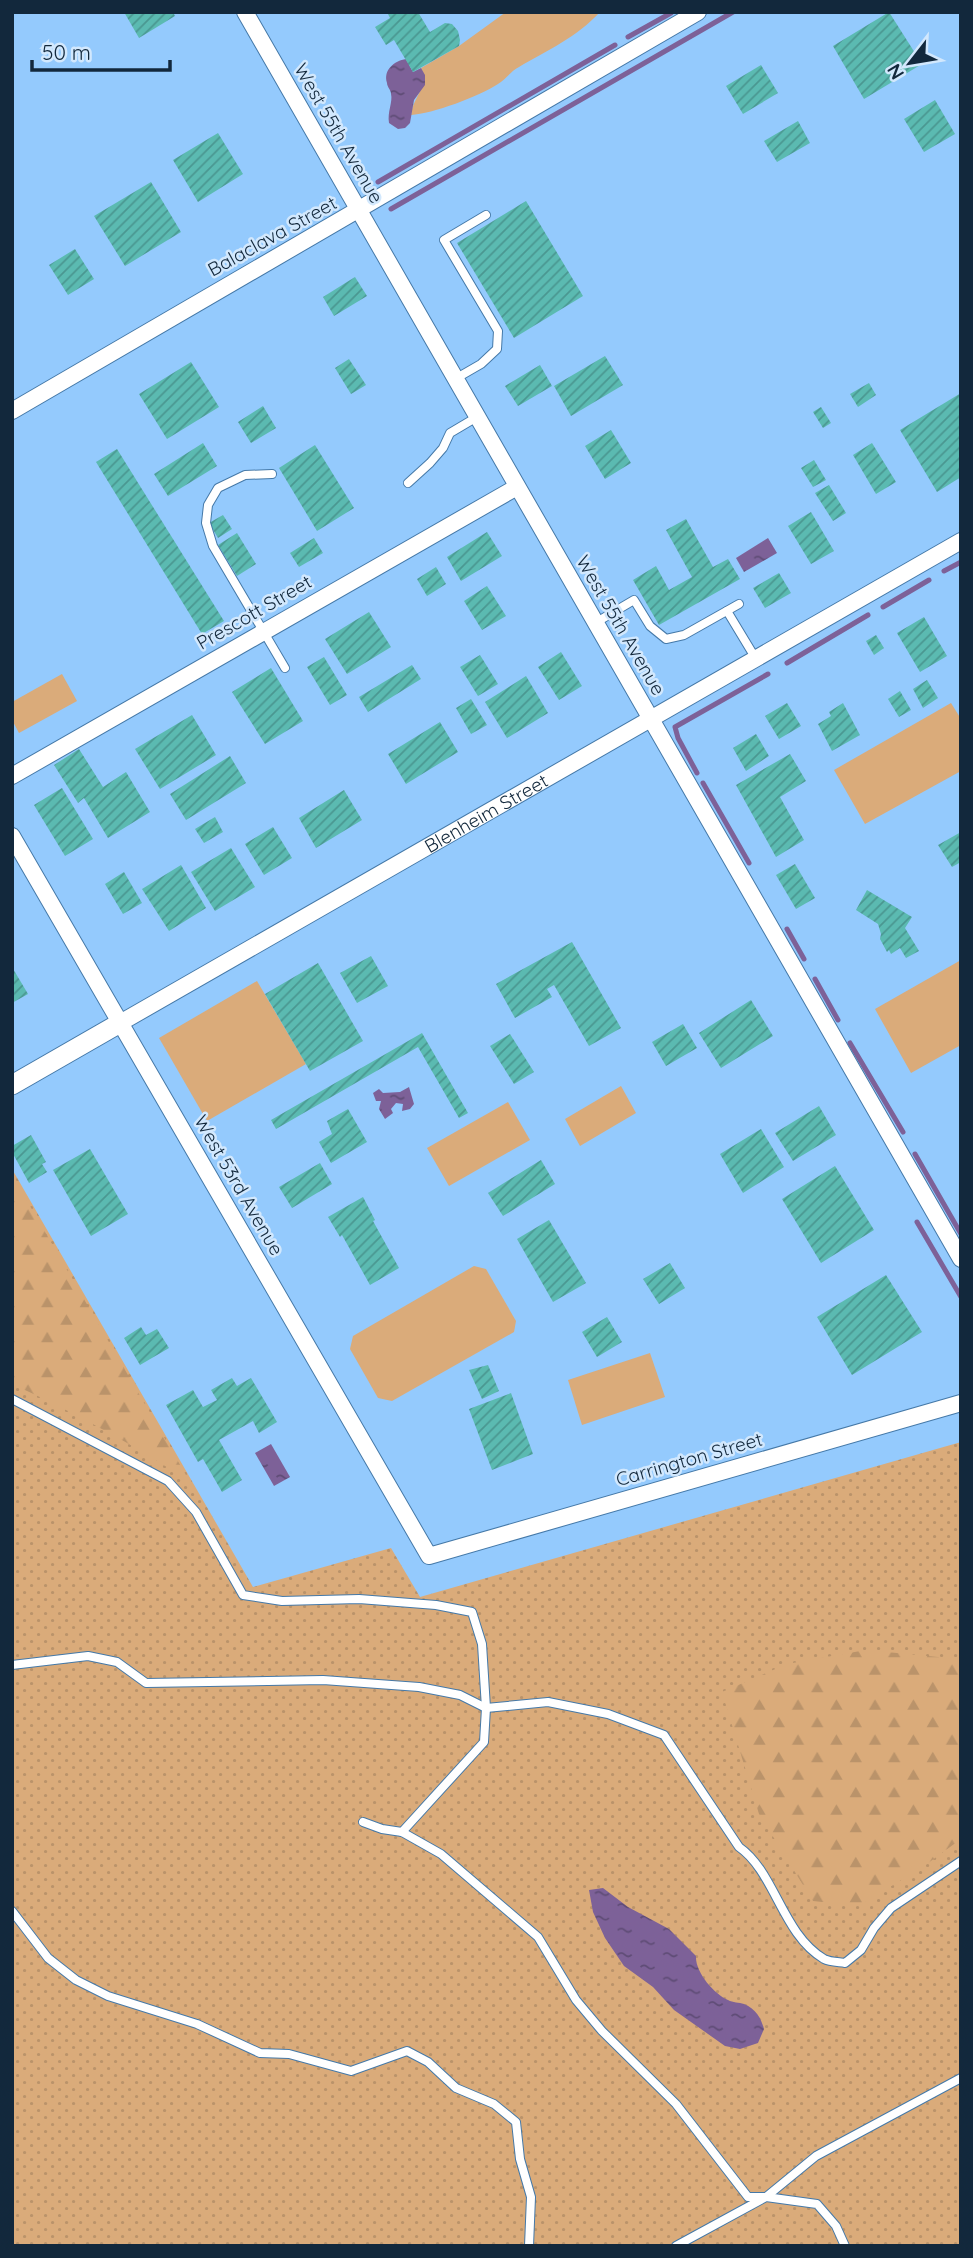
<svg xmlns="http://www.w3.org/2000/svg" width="973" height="2258" viewBox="0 0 973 2258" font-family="Quicksand,sans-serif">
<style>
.grass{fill:url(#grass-dots)}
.forest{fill:url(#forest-firs)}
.garden{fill:#daab7a}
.water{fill:url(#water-ripples)}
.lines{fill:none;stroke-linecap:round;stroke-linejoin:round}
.stream{stroke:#7d6198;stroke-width:5}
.building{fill:url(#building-hatch)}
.service-casing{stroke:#4579a8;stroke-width:10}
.minor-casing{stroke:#4579a8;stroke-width:18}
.tertiary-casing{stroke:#4579a8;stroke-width:21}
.service{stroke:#fff;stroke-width:8}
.minor{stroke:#fff;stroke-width:16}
.tertiary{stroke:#fff;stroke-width:19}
.labels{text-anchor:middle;stroke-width:5;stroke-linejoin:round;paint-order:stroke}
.street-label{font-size:19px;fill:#12283c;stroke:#d2e8fd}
</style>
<defs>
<pattern id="grass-dots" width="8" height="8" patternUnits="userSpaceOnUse" patternTransform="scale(1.75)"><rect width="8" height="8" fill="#daab7a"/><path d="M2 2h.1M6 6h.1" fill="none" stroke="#ba936a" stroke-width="1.8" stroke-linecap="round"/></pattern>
<pattern id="forest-firs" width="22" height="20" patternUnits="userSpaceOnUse" patternTransform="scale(1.75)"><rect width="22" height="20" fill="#daab7a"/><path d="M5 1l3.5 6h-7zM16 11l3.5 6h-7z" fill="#ba936a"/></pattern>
<pattern id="water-ripples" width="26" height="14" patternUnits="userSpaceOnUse" patternTransform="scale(1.75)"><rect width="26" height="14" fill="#7d6198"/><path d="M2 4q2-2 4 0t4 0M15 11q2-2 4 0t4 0" fill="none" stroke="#5f4c76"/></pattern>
<pattern id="building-hatch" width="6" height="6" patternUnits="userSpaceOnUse" patternTransform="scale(1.75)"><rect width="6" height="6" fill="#5bbab1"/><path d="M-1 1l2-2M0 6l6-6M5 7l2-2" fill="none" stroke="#4a9791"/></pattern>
</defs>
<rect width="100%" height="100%" fill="#94cafd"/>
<path class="grass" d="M12,1169L253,1587L391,1548L420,1597L961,1442V2246H12Z"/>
<g class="forest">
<path d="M12,1175L190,1482C134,1445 74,1412 12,1384Z"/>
<path d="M866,1650L948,1658L961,1662V1839L924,1866L859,1906L813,1901L759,1814L722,1692L787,1664Z"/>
</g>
<g class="garden">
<path d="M506,12H600C577,37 548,50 519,67C511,71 506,79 498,84C480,96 432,114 411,115C413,96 430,86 421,68L459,46Z"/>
<path d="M62,674L77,701L19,733L12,720V702Z"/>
<path d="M951,703L961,719V771L865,824L834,770Z"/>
<path d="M961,960V1045L911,1073L875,1009Z"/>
<path d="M257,981L306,1064L207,1121L159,1038Z"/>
<path d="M621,1086L636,1113L580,1146L565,1119Z"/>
<path d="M508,1102L530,1140L449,1186L427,1148Z"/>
<path d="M474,1266L486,1269L516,1321L514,1332L392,1401L378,1398L350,1349L353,1336Z"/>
<path d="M650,1353L665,1397L582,1425L568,1380Z"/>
</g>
<g class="water">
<path d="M406,59L413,72L421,68L425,75V85L414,100L410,123L405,128L398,129L389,123C387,112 393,102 391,94C391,90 387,87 387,83C383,70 394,61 406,59Z"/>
<path d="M768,538L777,553L744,572L736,558Z"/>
<path d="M409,1087L414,1104L410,1109L402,1111L403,1104L396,1103L391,1109L393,1113L385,1119L379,1109L381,1101H376L373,1093L379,1089L383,1093L400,1092Z"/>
<path d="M271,1444L290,1477L274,1486L255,1453Z"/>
<path d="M603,1888L628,1907L669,1929L696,1956C695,1972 714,1994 728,2000C733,2003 739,2002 744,2004C756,2009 761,2018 764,2029L758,2043L740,2049L725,2046L674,2010L653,1987L624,1966L605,1938L593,1912L589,1890Z"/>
</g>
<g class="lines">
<g class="stream">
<path d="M628,37L671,13"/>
<path d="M378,182L615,45"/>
<path d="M391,209L733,12"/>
<path d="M944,571L961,562"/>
<path d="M883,607L929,580"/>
<path d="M787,663L868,615"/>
<path d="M697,773L678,738L675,727L768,674"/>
<path d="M703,783L749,863"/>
<path d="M787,929L804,959"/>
<path d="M815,979L838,1020"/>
<path d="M850,1043L903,1132"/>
<path d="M915,1154L961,1234"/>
<path d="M917,1222L961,1297"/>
</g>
</g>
<g class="building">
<path d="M124,12H173L175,16L139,38Z"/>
<path d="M387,12H418L430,32L445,23L452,24L458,31L460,40L459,46L413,72L394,40L386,45L375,27L390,18Z"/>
<path d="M889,12L922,64L864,99L833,46Z"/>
<path d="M761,65L778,93L743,114L726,86Z"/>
<path d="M935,100L955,134L924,152L904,119Z"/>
<path d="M798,121L810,143L777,162L764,141Z"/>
<path d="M218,133L243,174L198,202L173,160Z"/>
<path d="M151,182L181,232L125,266L94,216Z"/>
<path d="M526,201L583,296L514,338L457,243Z"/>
<path d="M75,249L94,279L68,295L49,265Z"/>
<path d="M355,277L367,296L334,316L323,297Z"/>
<path d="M605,356L623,385L571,416L554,386Z"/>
<path d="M349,359L366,385L351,394L335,368Z"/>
<path d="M191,362L219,407L167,439L139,394Z"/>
<path d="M540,365L552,386L518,406L505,386Z"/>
<path d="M869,383L876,395L858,407L850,394Z"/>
<path d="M961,393V477L937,492L900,430Z"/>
<path d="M263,406L276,428L251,443L238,422Z"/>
<path d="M821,407L831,423L823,428L813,412Z"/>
<path d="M611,430L631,463L605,479L585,446Z"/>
<path d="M203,443L217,466L168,496L154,474Z"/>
<path d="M872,443L896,482L876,494L853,455Z"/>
<path d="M315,445L354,508L317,531L279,468Z"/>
<path d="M117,449L224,621L202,634L96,462Z"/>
<path d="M814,460L826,480L813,487L801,468Z"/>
<path d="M829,485L846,513L833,521L815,493Z"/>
<path d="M811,512L834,551L811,564L788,526Z"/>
<path d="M223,515L232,529L218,538L209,523Z"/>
<path d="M686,519L713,567L728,559L740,579L659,625L633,580L656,566L669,590L692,577L666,530Z"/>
<path d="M487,532L502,556L461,581L447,557Z"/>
<path d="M237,533L256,564L237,576L218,545Z"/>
<path d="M314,538L323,553L299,567L290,553Z"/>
<path d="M436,567L446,584L427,596L417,579Z"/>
<path d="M779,573L791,593L765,608L753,588Z"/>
<path d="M487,586L506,616L482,630L464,601Z"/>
<path d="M369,612L391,647L347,674L325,639Z"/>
<path d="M924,617L947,656L920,672L897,633Z"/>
<path d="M876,635L884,648L874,655L866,641Z"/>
<path d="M561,652L582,686L559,700L538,667Z"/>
<path d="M480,655L498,684L478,696L460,667Z"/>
<path d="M324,657L347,695L330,705L307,667Z"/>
<path d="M412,665L421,679L368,712L359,697Z"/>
<path d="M271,668L303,721L265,744L232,692Z"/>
<path d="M526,676L548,713L507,738L485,702Z"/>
<path d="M927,680L938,698L923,708L913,689Z"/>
<path d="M900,691L911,710L899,717L888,699Z"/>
<path d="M471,699L487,725L471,734L456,708Z"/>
<path d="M787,703L801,726L779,739L765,716Z"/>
<path d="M843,703L860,735L832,751L818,724L831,716L829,712Z"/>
<path d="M192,715L216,755L160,789L135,749Z"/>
<path d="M440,722L458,752L406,784L388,754Z"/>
<path d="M756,734L769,756L746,771L733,748Z"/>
<path d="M79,749L103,787L126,772L150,812L108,838L84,798L78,803L54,765Z"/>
<path d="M790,754L806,781L780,797L804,840L776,857L736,785Z"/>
<path d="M230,756L246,783L186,820L170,794Z"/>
<path d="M62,788L93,839L65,856L34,805Z"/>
<path d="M344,790L362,820L316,848L299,818Z"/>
<path d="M215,817L223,832L204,843L195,829Z"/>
<path d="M273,827L292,858L264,875L245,844Z"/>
<path d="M961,832V862L952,867L938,845Z"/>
<path d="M231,848L255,887L215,911L191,872Z"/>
<path d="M795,864L815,898L796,909L776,875Z"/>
<path d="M181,865L206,908L169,931L142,889Z"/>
<path d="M124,872L142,903L123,914L105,884Z"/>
<path d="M867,890L912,917L905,928L919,951L906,958L900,948L891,954L889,950L887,952L880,939L881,934L878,924L856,910Z"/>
<path d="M572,942L621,1028L589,1046L554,985L547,989L552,997L515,1018L496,984Z"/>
<path d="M371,956L388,986L357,1003L340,973Z"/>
<path d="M318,963L363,1041L310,1071L265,994Z"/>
<path d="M12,967L28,994L12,1003Z"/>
<path d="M751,1000L773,1036L721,1068L699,1033Z"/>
<path d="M683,1024L697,1048L666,1066L652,1042Z"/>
<path d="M422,1033L468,1113L459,1118L418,1047L276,1129L271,1120Z"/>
<path d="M510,1034L534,1072L514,1084L490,1046Z"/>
<path d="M819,1106L836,1135L793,1161L775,1133Z"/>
<path d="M348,1109L367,1142L331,1163L319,1142L332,1134L327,1121Z"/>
<path d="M761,1129L784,1167L743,1193L720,1154Z"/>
<path d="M31,1135L46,1162L42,1164L47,1172L29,1183L12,1152V1146Z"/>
<path d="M90,1149L128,1214L91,1236L53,1170Z"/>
<path d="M541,1160L555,1184L503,1216L488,1193Z"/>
<path d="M320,1163L332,1184L292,1208L279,1187Z"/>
<path d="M835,1166L874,1230L821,1263L782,1199Z"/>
<path d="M363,1197L375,1220L373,1221L399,1268L370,1285L342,1235L340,1237L328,1217Z"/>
<path d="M549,1220L586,1283L553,1302L517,1239Z"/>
<path d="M670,1263L685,1288L659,1304L643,1279Z"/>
<path d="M886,1275L922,1332L852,1375L817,1317Z"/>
<path d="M607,1317L622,1342L597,1357L582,1332Z"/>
<path d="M141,1327L146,1335L157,1329L169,1348L140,1365L124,1338Z"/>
<path d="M488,1365L499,1391L482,1399L469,1370Z"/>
<path d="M232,1378L237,1386L251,1378L277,1422L259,1433L253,1421L219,1440L242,1480L222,1492L203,1459L198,1462L166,1405L193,1390L203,1407L217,1400L211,1390Z"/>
<path d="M511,1393L533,1454L492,1470L469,1409Z"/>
</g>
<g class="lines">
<defs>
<g id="service">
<path d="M455,379L481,364L497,349L498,331L444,240L486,215"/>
<path d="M272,474L245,475L218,488L208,505L206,523L213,546L285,668"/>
<path d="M408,483L430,463L443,448L450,433L477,417"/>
<path d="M727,611L756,659"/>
<path d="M595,623L634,600L650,626L666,639L684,635L739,604"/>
<path d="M12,1399L168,1481L196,1512L243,1595L282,1601L359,1599L436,1605L472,1612L482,1644L486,1708L484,1742L402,1832"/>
<path d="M12,1665L88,1656L117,1662L146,1683L323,1680L419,1687L460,1695L486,1708L548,1702L608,1714L664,1735L739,1847C775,1872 782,1934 824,1959C830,1962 839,1962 845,1963L861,1950L874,1928L891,1908L961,1861"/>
<path d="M363,1822L382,1829L402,1832L441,1854L538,1937L576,2000L602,2031L676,2104L748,2197H766L816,2156L961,2078"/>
<path d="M12,1911L48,1958L76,1980L108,1996L197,2024L260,2053L289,2054L351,2071L407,2051L428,2062L456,2088L494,2104L516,2122L520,2159L531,2197L529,2246"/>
<path d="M676,2246L766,2197L817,2204L836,2226L845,2246"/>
</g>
<g id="minor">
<path d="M245,12L961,1259"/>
<path d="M12,411L698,12"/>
<path d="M12,776L517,487"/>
<path d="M12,836L429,1556L961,1403"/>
<path id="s1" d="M120,1023L961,541"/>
</g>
<path id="tertiary" d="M12,1085L120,1023"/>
</defs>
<use href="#service" class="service-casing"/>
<use href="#minor" class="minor-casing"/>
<use href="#tertiary" class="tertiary-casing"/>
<use href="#service" class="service"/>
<use href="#minor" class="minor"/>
<use href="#tertiary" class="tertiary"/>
</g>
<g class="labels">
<g class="street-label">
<text transform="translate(339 133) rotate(60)" y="7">West 55th Avenue</text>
<text transform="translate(272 236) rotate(-29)" y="7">Balaclava Street</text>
<text transform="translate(254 612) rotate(-30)" y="7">Prescott Street</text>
<text transform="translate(621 625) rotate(60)" y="7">West 55th Avenue</text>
<text dy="7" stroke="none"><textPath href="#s1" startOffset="422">Blenheim Street</textPath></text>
<text transform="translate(239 1185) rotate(60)" y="7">West 53rd Avenue</text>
<text transform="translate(689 1459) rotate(-16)" y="7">Carrington Street</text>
</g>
</g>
<rect width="973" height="2258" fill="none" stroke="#12283c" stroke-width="28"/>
<g transform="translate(910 63) rotate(239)" stroke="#d2e8fd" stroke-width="5" paint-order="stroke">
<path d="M0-5L12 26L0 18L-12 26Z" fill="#12283c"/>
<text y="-10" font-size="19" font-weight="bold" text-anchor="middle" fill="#12283c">N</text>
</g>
<path d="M32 60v10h138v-10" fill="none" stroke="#12283c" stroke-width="3.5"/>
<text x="42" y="60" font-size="21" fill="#12283c" stroke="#d2e8fd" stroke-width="5" paint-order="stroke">50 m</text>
</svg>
